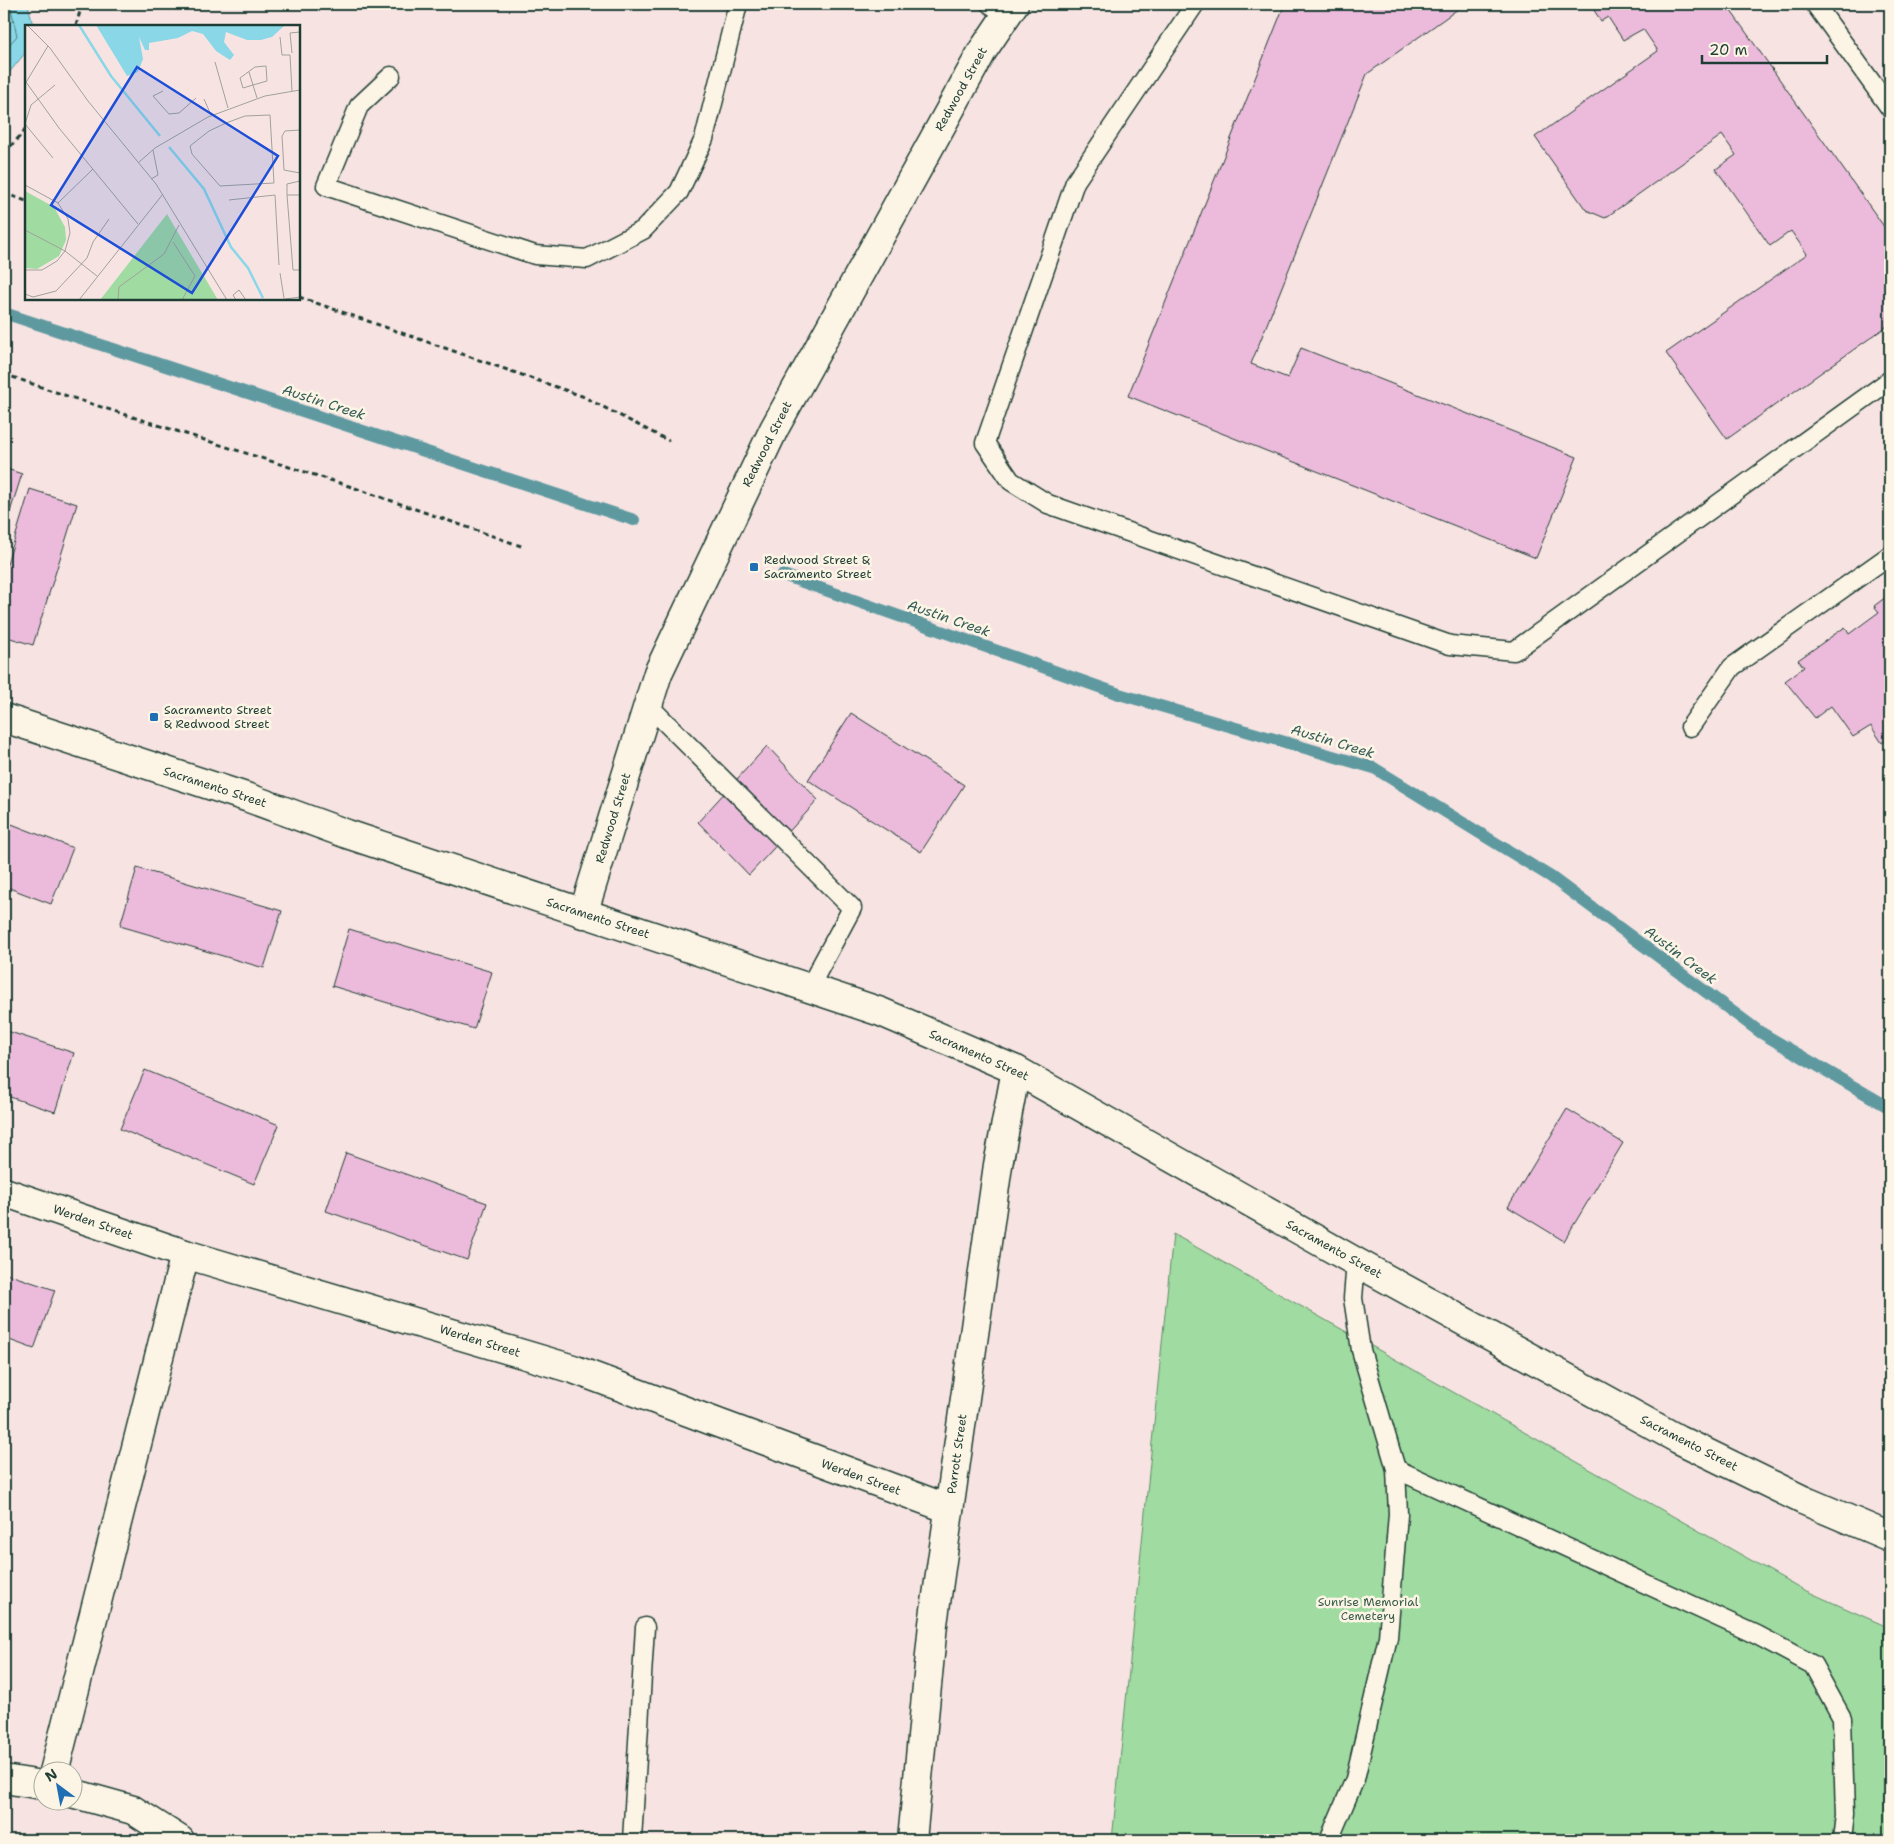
<svg xmlns="http://www.w3.org/2000/svg" width="1894" height="1844" viewBox="0 0 1894 1844" font-family="'Shantell Sans',sans-serif">
<style>
.green{fill:#a0dba1;stroke:#608c6a}
.water{fill:#8ad7e8;stroke:#5f99a0}
.lines{fill:none;stroke-linecap:round;stroke-linejoin:round}
.shore{stroke:#4a7b7c;stroke-width:1}
.stream{stroke:#5f99a0;stroke-width:12}
.building{fill:#ecbbdc;stroke:#1f3d34}
.service-casing{stroke:#1f3d34;stroke-width:21}
.minor-casing{stroke:#1f3d34;stroke-width:31}
.secondary-casing{stroke:#1f3d34;stroke-width:31}
.path{stroke:#1f3d34;stroke-width:3;stroke-dasharray:5 4;stroke-linecap:butt}
.service{stroke:#fcf5e5;stroke-width:18}
.minor{stroke:#fcf5e5;stroke-width:28}
.secondary{stroke:#fcf5e5;stroke-width:28}
.poi-dot{fill:#1f6fb2;stroke:#fcf5e5;stroke-width:2}
.labels{text-anchor:middle;stroke-width:5;stroke-linejoin:round;paint-order:stroke}
.street-label{font-size:12px;fill:#1f3d34;stroke:#fcf5e5}
.poi-label{font-size:12px;fill:#1f3d34;stroke:#fcf5e5;text-anchor:start}
.park-label{font-size:12px;fill:#395d4a;stroke:#fcf5e5}
.water-label{font-size:14px;font-style:italic;fill:#345c58;stroke:#fcf5e5}
.inset-river{fill:none;stroke:#8ad7e8;stroke-width:2.5}
.inset-road{fill:none;stroke:#a1a19c;stroke-width:1}
.view{fill:#1d4ed8;fill-opacity:0.15;stroke:#1d4ed8;stroke-width:2.5}
.inset-edge{fill:none;stroke:#1f3d34;stroke-width:2.5}
</style>
<rect width="100%" height="100%" fill="#f7e4e2"/>
<filter id="ink" filterUnits="userSpaceOnUse"><feTurbulence type="fractalNoise" baseFrequency=".02" numOctaves="2"/><feDisplacementMap in="SourceGraphic" scale="10" xChannelSelector="R" yChannelSelector="G"/><feConvolveMatrix kernelMatrix="1 2 1 2 8 2 1 2 1" color-interpolation-filters="sRGB"/></filter>
<g filter="url(#ink)">
<path class="green" d="M1173,1234L1802,1589L1890,1628V1840H1112Z"/>
<path class="water" d="M4,4H28L33,26H26V52L4,79Z"/>
<g class="lines">
<path class="shore" d="M4,50L17,36L10,4"/>
<g class="stream">
<path d="M4,313L634,520"/>
<path d="M783,575L1119,694L1374,768L1551,877L1760,1032L1890,1108"/>
</g>
</g>
<g class="building">
<path d="M1287,4H1465L1367,74L1251,364L1288,378L1301,348L1577,457L1536,558L1128,396L1284,6Z"/>
<path d="M1590,4H1726L1890,235V324L1727,439L1666,353L1807,254L1791,231L1770,246L1716,169L1736,155L1722,135L1605,218L1586,210L1535,137L1658,51L1643,29L1623,40L1608,17L1601,21Z"/>
<path d="M4,468L22,474L4,531Z"/>
<path d="M30,489L77,504L33,645L4,636V574Z"/>
<path d="M1890,594V738L1882,743L1871,726L1853,737L1831,706L1815,718L1785,681L1804,667L1798,660L1845,627L1849,634L1879,612L1874,606Z"/>
<path d="M851,713L964,785L921,852L808,780Z"/>
<path d="M767,746L818,800L749,875L698,822Z"/>
<path d="M4,821L73,848L51,904L4,886Z"/>
<path d="M137,868L282,911L264,968L120,926Z"/>
<path d="M349,929L492,972L474,1029L332,986Z"/>
<path d="M4,1030L74,1053L55,1112L4,1095Z"/>
<path d="M145,1070L279,1125L254,1184L120,1129Z"/>
<path d="M1567,1109L1623,1143L1564,1241L1508,1207Z"/>
<path d="M346,1153L487,1203L467,1260L326,1211Z"/>
<path d="M4,1273L55,1290L34,1349L4,1338Z"/>
</g>
<g class="lines">
<defs>
<g id="service">
<path d="M990,4L1007,15"/>
<path d="M1195,4L1075,182L985,443L1011,481L1048,504L1450,645L1514,651L1890,380"/>
<path d="M1815,4L1890,108"/>
<path d="M391,76L359,106L326,186L535,255L587,259L643,230L679,192L704,139L738,4"/>
<path d="M648,705L852,908L809,988"/>
<path d="M1690,727L1732,667L1890,555"/>
<path d="M1396,1469L1757,1635L1813,1665L1842,1718L1845,1814L1842,1840"/>
<path d="M632,1840L645,1627"/>
<path d="M1329,1840L1355,1779L1388,1637L1398,1514L1396,1469L1361,1350L1353,1298L1356,1262"/>
</g>
<g id="minor">
<path d="M4,1192L185,1254L573,1369L949,1509"/>
<path d="M54,1772L185,1254"/>
<path d="M4,1779L42,1785"/>
<path d="M72,1793L133,1810L180,1840"/>
<path d="M912,1840L933,1624L998,1165L1016,1070"/>
</g>
<g id="secondary">
<path d="M4,718L249,798L347,834L881,1012L1016,1070L1356,1262L1678,1439L1803,1500L1890,1537"/>
<path d="M583,914L658,673L774,429L983,50L1014,4"/>
</g>
</defs>
<use href="#service" class="service-casing"/>
<use href="#minor" class="minor-casing"/>
<use href="#secondary" class="secondary-casing"/>
<g class="path">
<path d="M76,26L82,4"/>
<path d="M4,153L23,133L26,126"/>
<path d="M4,193L26,201"/>
<path d="M299,297L582,396L669,441"/>
<path d="M4,374L70,397L352,487L524,547"/>
</g>
<use href="#service" class="service"/>
<use href="#minor" class="minor"/>
<use href="#secondary" class="secondary"/>
</g>
</g>
<g class="poi-dot">
<rect x="749" y="562" width="10" height="10" rx="2.5"/>
<rect x="149" y="712" width="10" height="10" rx="2.5"/>
</g>
<g class="labels">
<g class="street-label">
<text transform="translate(961 89) rotate(-61)" y="4">Redwood Street</text>
<text transform="translate(767 444) rotate(-63)" y="4">Redwood Street</text>
<text transform="translate(215 787) rotate(18)" y="4">Sacramento Street</text>
<text transform="translate(613 818) rotate(-73)" y="4">Redwood Street</text>
<text transform="translate(598 918) rotate(18)" y="4">Sacramento Street</text>
<text transform="translate(979 1055) rotate(24)" y="4">Sacramento Street</text>
<text transform="translate(93 1222) rotate(19)" y="4">Werden Street</text>
<text transform="translate(1334 1249) rotate(29)" y="4">Sacramento Street</text>
<text transform="translate(480 1341) rotate(17)" y="4">Werden Street</text>
<text transform="translate(1689 1443) rotate(27)" y="4">Sacramento Street</text>
<text transform="translate(957 1454) rotate(-82)" y="4">Parrott Street</text>
<text transform="translate(861 1477) rotate(20)" y="4">Werden Street</text>
</g>
<g class="poi-label">
<text x="764" y="564">Redwood Street &amp;<tspan x="764" dy="14">Sacramento Street</tspan></text>
<text x="164" y="714">Sacramento Street<tspan x="164" dy="14">&amp; Redwood Street</tspan></text>
</g>
<g class="park-label">
<text x="1368" y="1606">Sunrise Memorial<tspan x="1368" dy="14">Cemetery</tspan></text>
</g>
<g class="water-label">
<text transform="translate(324 402) rotate(18)" y="5">Austin Creek</text>
<text transform="translate(949 618) rotate(19)" y="5">Austin Creek</text>
<text transform="translate(1333 741) rotate(17)" y="5">Austin Creek</text>
<text transform="translate(1681 955) rotate(37)" y="5">Austin Creek</text>
</g>
</g>
<g transform="translate(25 25)">
<rect width="275" height="275" fill="#f7e4e2"/>
<path d="M0,166L29,182L40,202L41,215L34,231L12,244L0,243ZM142,189L193,275H75Z" fill="#a0dba1"/>
<path d="M71,0H260L247,12L236,15H222L201,7L199,17L209,30L205,35L191,26L178,9L167,6L153,13L124,18V25H120L114,12L118,34L113,47L102,51Z" fill="#8ad7e8"/>
<path class="inset-river" d="M54,0L86,51L135,111M144,122L179,164L206,222L223,243L238,273"/>
<path class="inset-road" d="M2,0L25,23L63,76L131,159L202,275M255,12L257,30H265L267,66M267,28L265,8L275,7M190,37L203,83M224,47L228,60L218,63L215,53L230,42L241,41L242,56L228,60L232,73M1,57L34,103L113,199M0,59L23,21M138,66L128,71L144,89L154,88L171,73M179,74L186,90M245,90L249,158L195,161L167,129L165,121L184,106L201,98L220,91ZM0,99L6,80L30,60M0,99L28,133M275,105L260,106L257,111L259,145L275,148M113,138L130,123L183,92L240,71L275,65M126,154L133,150L128,125M275,156L262,159V170H275M0,160L33,178L43,194L45,208L40,226L32,236L17,245H0M262,170L268,245H275M204,175L250,170L254,240M33,178L68,144M0,205L40,226L72,251M148,217L170,251L157,275M255,248L259,273M0,269L8,272L31,266L62,233L68,217L84,194M54,275L138,169M93,275L94,262L139,229L154,200M211,275L208,270L214,265L221,275M253,275L275,272"/>
<path class="view" d="M112,42L253,131L167,268L26,180Z"/>
<rect width="275" height="275" class="inset-edge"/>
</g>
<rect width="1894" height="1844" fill="none" stroke="#fcf5e5" stroke-width="20"/>
<rect x="10" y="10" width="1874" height="1824" fill="none" stroke="#1f3d34" stroke-width="2" filter="url(#ink)"/>
<g transform="translate(58 1786) rotate(328)"><circle r="24" fill="#fcf5e5" stroke="#a4ab9e"/>
<path d="M0-4L9 19L0 12L-9 19Z" fill="#1f6fb2"/>
<text y="-8" font-size="14" font-weight="bold" text-anchor="middle" fill="#1f3d34">N</text>
</g>
<path d="M1702 55v8h125v-8" fill="none" stroke="#1f3d34" stroke-width="2.5"/>
<text x="1709" y="55" font-size="15" fill="#1f3d34" stroke="#fcf5e5" stroke-width="4" paint-order="stroke">20 m</text>
</svg>
